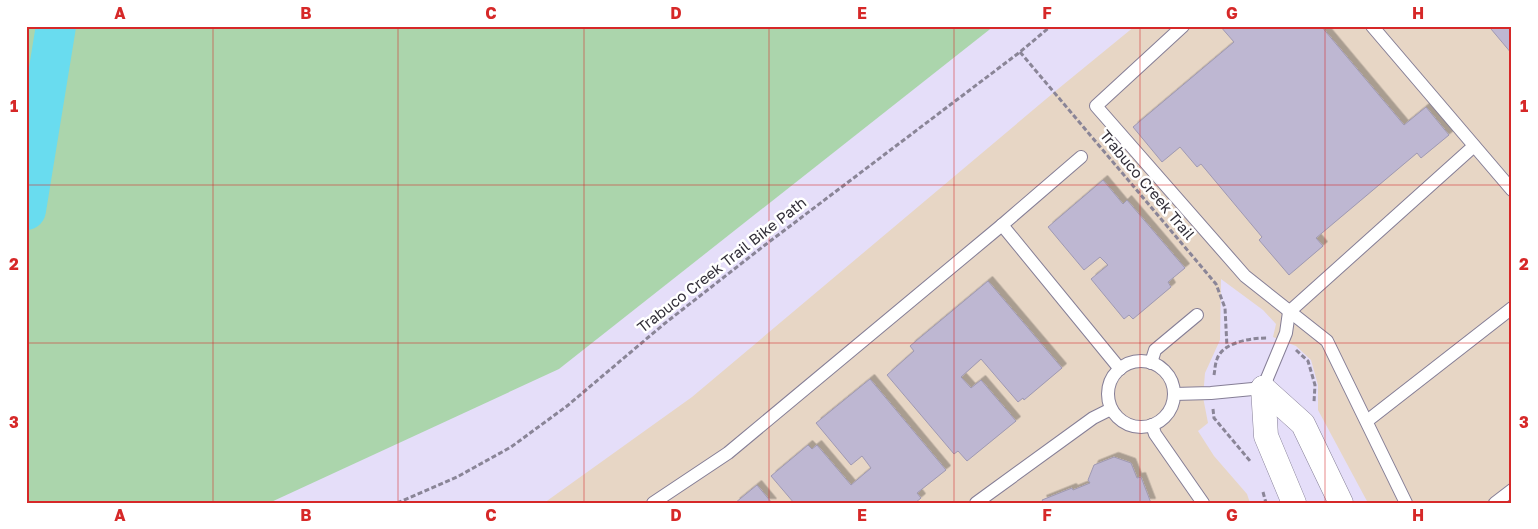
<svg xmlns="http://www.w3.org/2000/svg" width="1538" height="529" viewBox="0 0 1538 529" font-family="'Golos Text',sans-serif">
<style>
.commercial{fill:#e7d6c5}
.green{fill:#abd5ac}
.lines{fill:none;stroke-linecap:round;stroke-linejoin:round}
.river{stroke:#69dcef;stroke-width:40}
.building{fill:#beb7d2;stroke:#9f99b2;filter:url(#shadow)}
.service-casing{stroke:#857e96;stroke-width:14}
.minor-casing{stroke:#857e96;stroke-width:25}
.path{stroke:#8a8597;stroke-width:3;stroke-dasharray:5 2.5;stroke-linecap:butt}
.service{stroke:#fff;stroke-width:12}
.minor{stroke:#fff;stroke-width:24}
.grid{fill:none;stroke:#d62828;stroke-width:1;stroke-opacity:0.55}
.labels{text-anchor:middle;stroke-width:5;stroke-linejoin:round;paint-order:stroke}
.street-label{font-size:15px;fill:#322f39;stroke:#fff}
.neatline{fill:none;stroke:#d62828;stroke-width:2}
.grid-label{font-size:16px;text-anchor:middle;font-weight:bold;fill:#d62828}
</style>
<defs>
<filter id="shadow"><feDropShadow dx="4.5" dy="-4.5" stdDeviation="0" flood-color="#0004"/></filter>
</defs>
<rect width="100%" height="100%" fill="#e5def9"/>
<path class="commercial" d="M1135,26H1512V503H1368L1318,410V385L1311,360L1296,346L1273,337L1276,324L1263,310L1221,279L1220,340L1205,373L1203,397L1208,423L1198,431L1214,456L1247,494L1250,503H544L692,397L1058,89Z"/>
<path class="green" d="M26,26H994L559,369L269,503H26Z"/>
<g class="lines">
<path class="river" d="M26,210L56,26"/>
</g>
<g class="building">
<path d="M1220,26H1249L1251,28L1253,26H1321L1404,125L1426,107L1449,135L1421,158L1417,153L1316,238L1323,246L1289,275L1259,240L1262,237L1201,164L1197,167L1180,147L1162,162L1133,127L1234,42Z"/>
<path d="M1495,26H1512V54L1491,29Z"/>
<path d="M1103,180L1123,204L1127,200L1185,268L1168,282L1171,287L1133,319L1129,315L1124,319L1091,279L1108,265L1100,257L1084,270L1048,227Z"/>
<path d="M988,281L1062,368L1024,400L1023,398L1018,402L981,359L961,377L971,388L981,380L1016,421L967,461L958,451L954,454L887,375L914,351L910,346Z"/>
<path d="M870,379L946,470L917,493L921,498L915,503H794L771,476L808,445L812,449L817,445L851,485L871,468L862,456L851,465L816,423Z"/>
<path d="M1114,457L1131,463L1137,478L1141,477L1151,503H1044L1042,500L1072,488L1073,490L1090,483L1088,480L1094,465Z"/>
<path d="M757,485L772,503H735Z"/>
</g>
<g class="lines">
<defs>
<g id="service">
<path d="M1183,26L1096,106L1245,276L1327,341L1406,503"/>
<path d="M1372,26L1512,190"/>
<path d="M1002,225L1120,369"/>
<circle cx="1141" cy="394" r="33"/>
<path d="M1151,363L1155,350L1197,315"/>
<path d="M1174,394L1211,393L1263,388L1286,333L1289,312L1474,146"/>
<path d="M1367,421L1512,308"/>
<path d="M1152,425L1155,434L1203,503"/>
<path d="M653,503L728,453L1002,225L1081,157"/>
<path d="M976,503L1093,418L1111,409"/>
<path d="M1495,503L1512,490"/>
</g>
<g id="minor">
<path d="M1263,388L1303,424L1341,503"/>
<path d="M1263,388L1266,436L1294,503"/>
</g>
</defs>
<use href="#service" class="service-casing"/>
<use href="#minor" class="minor-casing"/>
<g class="path">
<path d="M1020,52L1216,284L1225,308L1227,347"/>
<path d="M1296,350L1308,361L1315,385L1314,402"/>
<path d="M1214,375C1215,370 1215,364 1217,359C1223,342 1251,338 1267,338"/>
<path d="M1213,409L1214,418L1250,461"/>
<path d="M1263,492L1266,503"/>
<path d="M397,503L457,477L511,447L567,406L664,324L765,245L1020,52L1051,26"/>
</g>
<use href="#service" class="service"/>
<use href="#minor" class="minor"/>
</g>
<path class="grid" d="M213,26V503M398,26V503M584,26V503M769,26V503M954,26V503M1140,26V503M1325,26V503M26,185H1512M26,343H1512"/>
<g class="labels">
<g class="street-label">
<text transform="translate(1147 185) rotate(50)" y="5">Trabuco Creek Trail</text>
<text transform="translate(722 265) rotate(-38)" y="5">Trabuco Creek Trail Bike Path</text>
</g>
</g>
<rect width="1538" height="529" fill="none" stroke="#ffffff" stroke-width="55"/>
<rect x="28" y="28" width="1482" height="474" class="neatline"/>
<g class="grid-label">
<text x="120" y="19">A</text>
<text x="306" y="19">B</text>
<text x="491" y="19">C</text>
<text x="676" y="19">D</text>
<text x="862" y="19">E</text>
<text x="1047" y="19">F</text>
<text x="1232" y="19">G</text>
<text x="1418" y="19">H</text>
<text x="14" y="112">1</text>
<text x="1524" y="112">1</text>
<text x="14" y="270">2</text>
<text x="1524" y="270">2</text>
<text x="14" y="428">3</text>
<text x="1524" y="428">3</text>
<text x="120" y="521">A</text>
<text x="306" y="521">B</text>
<text x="491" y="521">C</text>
<text x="676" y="521">D</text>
<text x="862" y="521">E</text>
<text x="1047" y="521">F</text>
<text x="1232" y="521">G</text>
<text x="1418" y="521">H</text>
</g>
</svg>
